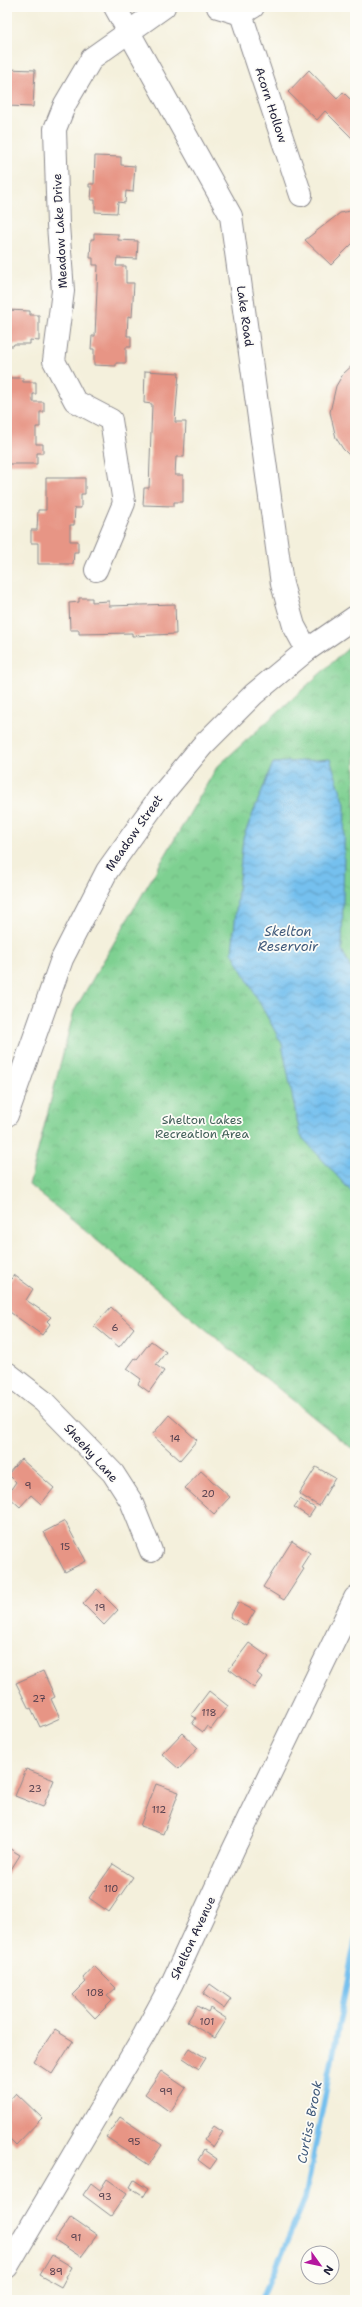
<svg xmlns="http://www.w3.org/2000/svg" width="362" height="2307" viewBox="0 0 362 2307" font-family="'Shantell Sans',sans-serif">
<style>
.park{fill:url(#park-crowns);stroke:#507966}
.water{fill:url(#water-waves);stroke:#4c7194}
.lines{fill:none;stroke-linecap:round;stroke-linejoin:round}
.stream{stroke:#75c0ee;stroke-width:5.5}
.building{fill:#e79585}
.minor-casing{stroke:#8b898c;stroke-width:24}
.major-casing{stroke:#8b898c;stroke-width:24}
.minor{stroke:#fff;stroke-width:22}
.major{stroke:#fff;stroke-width:22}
.labels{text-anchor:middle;stroke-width:3.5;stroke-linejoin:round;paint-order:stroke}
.number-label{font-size:10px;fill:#533f4e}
.street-label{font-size:12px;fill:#22223b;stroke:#fdfcf7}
.park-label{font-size:12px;fill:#425f59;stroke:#fdfcf7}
.water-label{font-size:13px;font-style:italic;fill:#3f597a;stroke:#fdfcf7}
</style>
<defs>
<pattern id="park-crowns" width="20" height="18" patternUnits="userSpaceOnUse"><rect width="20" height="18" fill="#7ed091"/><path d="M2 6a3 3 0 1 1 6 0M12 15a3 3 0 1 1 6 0" fill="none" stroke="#6db27e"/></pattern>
<pattern id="water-waves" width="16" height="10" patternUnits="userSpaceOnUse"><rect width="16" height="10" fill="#75c0ee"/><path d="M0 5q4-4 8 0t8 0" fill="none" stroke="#609cc2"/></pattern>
</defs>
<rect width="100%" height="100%" fill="#fdfcf7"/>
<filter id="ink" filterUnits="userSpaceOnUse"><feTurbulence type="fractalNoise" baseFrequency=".025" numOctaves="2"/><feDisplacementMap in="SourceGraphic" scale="8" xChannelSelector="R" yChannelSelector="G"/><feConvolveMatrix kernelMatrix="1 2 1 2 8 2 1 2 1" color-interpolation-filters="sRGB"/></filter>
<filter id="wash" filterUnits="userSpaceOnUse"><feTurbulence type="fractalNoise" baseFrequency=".012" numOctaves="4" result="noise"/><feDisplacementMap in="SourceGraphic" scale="16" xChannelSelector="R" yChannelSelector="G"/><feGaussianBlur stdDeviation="0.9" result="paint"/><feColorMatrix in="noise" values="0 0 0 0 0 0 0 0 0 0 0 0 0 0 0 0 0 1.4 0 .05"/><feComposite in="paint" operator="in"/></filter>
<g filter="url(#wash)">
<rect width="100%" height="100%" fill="#f4f0dc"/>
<path class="park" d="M355,642V1451L29,1185L74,1011L217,767Z"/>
<path class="water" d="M330,759L345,804L342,950L355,977V1196L300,1135L282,1044L232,952L243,838L273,763Z"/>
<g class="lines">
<path class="stream" d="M262,2300L305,2199L355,1941"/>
</g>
<g id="blocks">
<g class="building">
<path d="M7,69L35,70L33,107L7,106Z"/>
<path d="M309,70L337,99L343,92L355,104V141L325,111L317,120L288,92Z"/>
<path d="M95,156L121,157V165L135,166L133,192L126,191L125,203L118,202L117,213L95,212V200H91L92,187H89V184H94Z"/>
<path d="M355,210V241L331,265L305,240L340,213Z"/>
<path d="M94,233L118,234V240L138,241L137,259L117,258L116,266H126V283H134L132,317L128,316L127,336H131V347H126V363H116V366L94,365V349H91L92,336H95L98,265H93V258H90L91,239H94Z"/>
<path d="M7,310L30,311V315H39V341L30,340V344H14L13,346H7Z"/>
<path d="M355,363V461L343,449L336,438L330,412L336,386L343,374Z"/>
<path d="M145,371L179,373L175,422H186L184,457H176L175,475H183V502H174V506L143,505L144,488H149L152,404L144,403Z"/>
<path d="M7,378H23V382H36V394H33V402H44V412H40V427H36V444H43V453H37V464H7Z"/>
<path d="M46,478H85V494H81V508H75L74,525H70V541H78V552H74L73,564H38V543H31V530H37L38,510H46Z"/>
<path d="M79,598H92V602L109,601V606L175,604L176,634L132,636V633L79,634V630H70L69,603L79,602Z"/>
<path d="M14,1275L33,1289L26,1300L51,1317L47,1321L50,1324L42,1335L7,1310V1285Z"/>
<path d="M111,1307L134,1328L119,1347L94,1326Z"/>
<path d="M151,1341L166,1352L156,1365L164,1371L149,1392L138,1384L141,1379L127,1369L135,1358L137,1359Z"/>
<path d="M169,1415L197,1440L180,1460L152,1435Z"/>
<path d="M21,1459L54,1488L41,1504L31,1495L20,1507L7,1495L16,1482L8,1474Z"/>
<path d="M316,1467L335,1478L319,1506L299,1494Z"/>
<path d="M201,1471L230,1497L214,1514L185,1488Z"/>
<path d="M300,1499L315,1508L309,1517L294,1507Z"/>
<path d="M65,1521L86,1561L65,1572L44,1532Z"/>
<path d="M292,1541L310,1553L301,1567L304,1569L284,1600L263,1587Z"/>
<path d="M97,1589L118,1610L104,1625L83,1604Z"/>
<path d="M238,1602L255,1611L246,1626L230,1617Z"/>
<path d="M249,1643L269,1657L257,1673L262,1677L254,1688L229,1669Z"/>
<path d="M43,1671L55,1697L51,1699L60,1718L40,1727L31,1708L29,1709L16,1683Z"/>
<path d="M209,1691L228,1706L211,1729L207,1726L203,1732L192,1724L196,1718L191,1715Z"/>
<path d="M182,1733L198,1748L179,1769L162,1754Z"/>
<path d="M26,1769L54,1780L43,1807L15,1796Z"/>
<path d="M156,1784L179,1792L163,1834L140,1826Z"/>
<path d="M7,1847L20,1855L7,1876Z"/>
<path d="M113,1864L133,1877L109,1912L89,1898Z"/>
<path d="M94,1966L116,1988L107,1996L112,2001L95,2018L73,1995L86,1982L83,1978Z"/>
<path d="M210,1984L231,1999L224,2009L203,1994Z"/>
<path d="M197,2006L208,2012L210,2008L227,2019L215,2038L187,2022Z"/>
<path d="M55,2030L73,2041L52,2074L34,2062Z"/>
<path d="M190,2048L206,2058L199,2069L183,2058Z"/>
<path d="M161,2071L186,2088L170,2112L145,2094Z"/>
<path d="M16,2093L42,2118L16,2145L7,2136V2103Z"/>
<path d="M120,2117L162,2145L149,2165L106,2137Z"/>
<path d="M214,2126L223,2132L213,2147L204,2140Z"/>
<path d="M204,2150L217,2159L210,2169L198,2160Z"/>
<path d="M107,2179L127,2193L111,2216L83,2195L91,2183L100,2190Z"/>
<path d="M134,2180L148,2189L144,2196L130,2187Z"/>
<path d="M71,2217L97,2235L81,2257L55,2240Z"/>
<path d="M52,2255L72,2267L61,2287L40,2275Z"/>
</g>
</g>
</g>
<g filter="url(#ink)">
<use href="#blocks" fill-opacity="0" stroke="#8b898c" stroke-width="1"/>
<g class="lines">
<defs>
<g id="minor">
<path d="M115,7L231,216L282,584L294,626L307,650"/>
<path d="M218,7L241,14L253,7"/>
<path d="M241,14L301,195"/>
<path d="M96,570L124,503L111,420L75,401L54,361L63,291L58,225L55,129L65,104L92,58L164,7"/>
<path d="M7,1115L62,959L107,871L159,798L202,746L254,694L307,650L355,617"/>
<path d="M7,1373L43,1401L113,1473L131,1501L151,1551"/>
</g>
<path id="major" d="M7,2267L144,2035L172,1983L234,1848L355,1598"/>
</defs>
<use href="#minor" class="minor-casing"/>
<use href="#major" class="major-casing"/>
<use href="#minor" class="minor"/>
<use href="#major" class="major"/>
</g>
</g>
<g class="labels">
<g class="number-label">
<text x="115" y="1331">6</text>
<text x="175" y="1442">14</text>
<text x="28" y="1489">9</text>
<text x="208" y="1497">20</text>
<text x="65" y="1550">15</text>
<text x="100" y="1611">19</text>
<text x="39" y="1702">27</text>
<text x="209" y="1716">118</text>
<text x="35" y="1792">23</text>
<text x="159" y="1813">112</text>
<text x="111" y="1892">110</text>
<text x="95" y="1996">108</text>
<text x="207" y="2025">101</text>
<text x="166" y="2095">99</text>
<text x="134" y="2145">95</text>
<text x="105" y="2200">93</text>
<text x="76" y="2241">91</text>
<text x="56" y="2275">89</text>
</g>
<g class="street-label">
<text transform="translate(271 105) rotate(72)" y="4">Acorn Hollow</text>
<text transform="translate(60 231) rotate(-93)" y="4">Meadow Lake Drive</text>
<text transform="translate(245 316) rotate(82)" y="4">Lake Road</text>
<text transform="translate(134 833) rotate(-55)" y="4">Meadow Street</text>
<text transform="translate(91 1453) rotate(48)" y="4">Sheehy Lane</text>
<text transform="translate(193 1938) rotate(-65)" y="4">Shelton Avenue</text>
</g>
<g class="park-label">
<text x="202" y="1124">Shelton Lakes<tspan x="202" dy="14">Recreation Area</tspan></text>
</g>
<g class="water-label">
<text x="288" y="936">Skelton<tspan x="288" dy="15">Reservoir</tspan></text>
<text transform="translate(309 2122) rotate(-79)" y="5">Curtiss Brook</text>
</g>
</g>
<rect width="362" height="2307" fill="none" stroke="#fdfcf7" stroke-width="24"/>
<g transform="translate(320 2265) rotate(123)"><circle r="19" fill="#fdfcf7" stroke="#a5a5ac"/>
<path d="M0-3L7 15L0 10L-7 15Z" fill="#b5179e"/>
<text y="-6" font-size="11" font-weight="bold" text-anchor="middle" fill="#22223b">N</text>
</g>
</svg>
